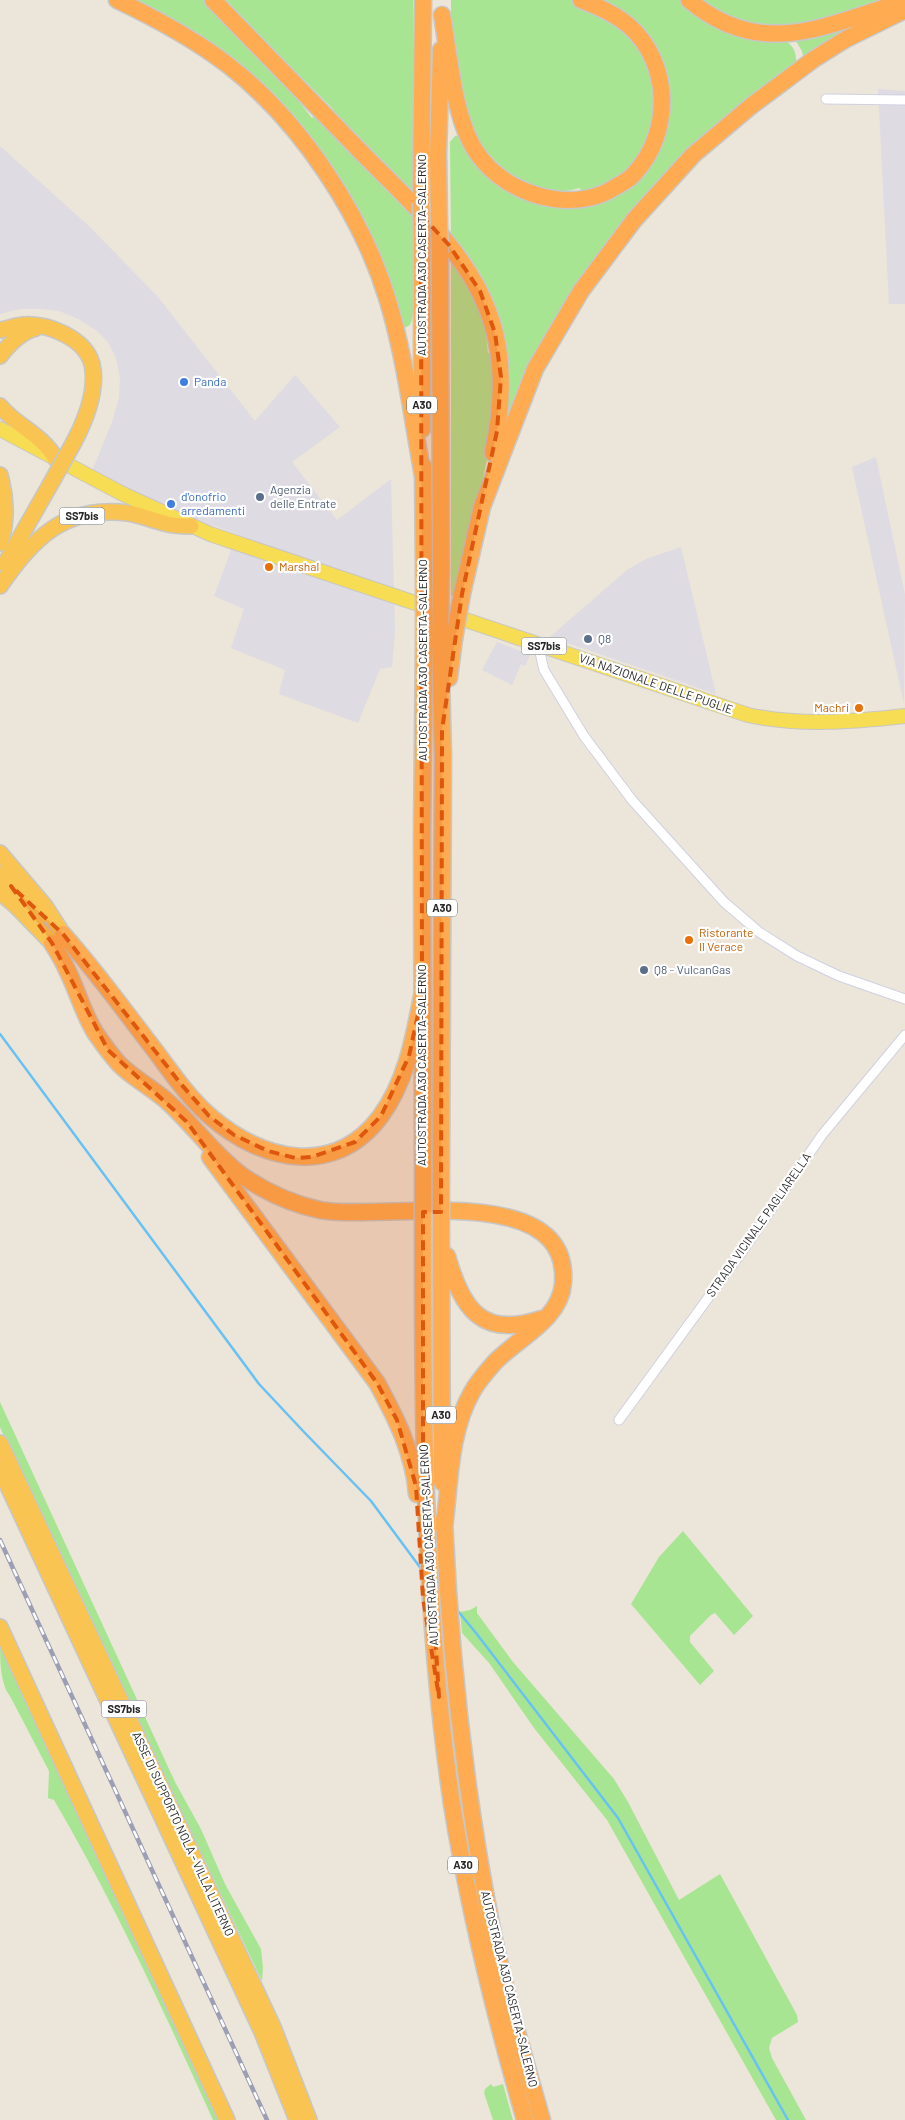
<svg xmlns="http://www.w3.org/2000/svg" width="905" height="2120" viewBox="0 0 905 2120" font-family="Barlow,sans-serif">
<style>
.industrial{fill:#dedbe3}
.green{fill:#a8e593}
.lines{fill:none;stroke-linecap:round;stroke-linejoin:round}
.stream{stroke:#67c2f3;stroke-width:2.5}
.minor-casing{stroke:#cfd1e2;stroke-width:11}
.primary-casing{stroke:#c7c7c7;stroke-width:16}
.trunk-casing{stroke:#c7c7c7;stroke-width:18}
.motorway-casing{stroke:#c7c7c7;stroke-width:19}
.minor{stroke:#fff;stroke-width:9}
.primary{stroke:#f6dd54;stroke-width:14}
.trunk{stroke:#fac452;stroke-width:15}
.motorway{stroke:#ffab51;stroke-width:16}
.rail-casing{stroke:#9c9eb4;stroke-width:4.5}
.rail{stroke:#fff;stroke-width:2.5;stroke-dasharray:8;stroke-linecap:butt}
.trunk-bridge-casing{stroke:#c7c7c7;stroke-width:18;stroke-linecap:butt}
.motorway-bridge-casing{stroke:#c7c7c7;stroke-width:19;stroke-linecap:butt}
.trunk-bridge{stroke:#fac452;stroke-width:15}
.motorway-bridge{stroke:#ffab51;stroke-width:16}
.marked{fill:#de570d;fill-opacity:0.2;stroke:#de570d;stroke-width:4;stroke-dasharray:10 6;stroke-linejoin:round}
.shop-dot{fill:#3f7fe0;stroke:#fff;stroke-width:2}
.service-dot{fill:#5c6f8a;stroke:#fff;stroke-width:2}
.food-dot{fill:#e8710a;stroke:#fff;stroke-width:2}
.labels{text-anchor:middle;stroke-width:4.5;stroke-linejoin:round;paint-order:stroke}
.shield{fill:#fff;stroke:#686868;stroke-width:1}
.shield-label{font-size:11px;font-weight:bold;fill:#282828}
.street-label{font-size:12px;fill:#282828;stroke:#fff}
.shop-label{font-size:12px;fill:#366cbe;stroke:#fff;text-anchor:start}
.service-label{font-size:12px;fill:#4e5e75;stroke:#fff;text-anchor:start}
.food-label{font-size:12px;fill:#c56008;stroke:#fff;text-anchor:start}
</style>
<rect width="100%" height="100%" fill="#ece5d9"/>
<g class="industrial">
<path d="M878,89L905,91V304H889Z"/>
<path d="M0,146L90,227L158,297L255,421L295,375L340,427L292,462L337,520L391,479L395,631L392,667L380,669L358,723L279,694L285,670L231,648L244,609L214,596L237,534L175,512L92,471L112,422L119,398L120,378L116,358L108,342L96,330L78,319L59,311L42,309H20L0,314Z"/>
<path d="M876,457L905,595L904,704L852,467Z"/>
<path d="M681,547L716,694L550,637L627,570L646,559Z"/>
<path d="M497,642L530,655L525,666L521,664L512,685L482,670Z"/>
</g>
<g class="green">
<path d="M126,0H209L291,86L301,104L312,118L317,113L413,214C413,235 418,311 410,325L401,330L380,266L293,122Z"/>
<path d="M222,0H413V197L329,113L333,109L306,82L289,71Z"/>
<path d="M451,0H574L635,36L661,103L634,169L582,196L580,188L553,194H541L485,157L461,107L451,27Z"/>
<path d="M592,0H682L783,39C793,45 797,52 796,64L632,221L506,428L504,359L451,241L450,142L455,136L460,135L477,157L561,206L646,166L663,67Z"/>
<path d="M695,0H898L817,25L753,29Z"/>
<path d="M876,14L804,61L802,51L794,38Z"/>
<path d="M451,255L472,286L485,326L488,353L494,352L493,431L458,596H451Z"/>
<path d="M0,1402L175,1782L201,1829L225,1884L261,1949L263,1968L262,1981L14,1459L0,1427Z"/>
<path d="M683,1531L753,1616L734,1635L715,1613L711,1615L690,1636V1642L714,1671L700,1685L631,1604L659,1557Z"/>
<path d="M477,1606V1613L513,1662L614,1779L628,1802L679,1900L720,1874L797,2015L798,2022L772,2038L769,2048L772,2058L806,2120H776L607,1820L534,1728L489,1663L462,1633L460,1612L470,1610Z"/>
<path d="M0,1640L221,2120H213C164,2011 114,1903 54,1800L48,1798L49,1771L10,1696C0,1684 0,1658 0,1640Z"/>
<path d="M491,2084L493,2087L503,2084L513,2120H493L484,2093L485,2089Z"/>
</g>
<g class="lines">
<g class="stream">
<path d="M0,1034L259,1384L304,1432L371,1501L422,1570"/>
<path d="M457,1610L476,1633L618,1818L788,2120"/>
</g>
<defs>
<g id="minor">
<path d="M826,99L905,100"/>
<path d="M538,644L544,670L584,736L632,800L724,902L759,932L797,956L839,976L905,999"/>
<path d="M619,1420L746,1246L822,1135L905,1035"/>
</g>
<path id="primary" d="M0,429L123,494L210,534L748,715C800,726 852,722 905,716"/>
<g id="trunk">
<path d="M0,330C7,329 15,326 23,325C48,323 85,338 92,364C98,390 86,419 74,442"/>
<path d="M0,356C9,344 21,332 36,328"/>
<path d="M0,406C15,425 44,436 55,458"/>
<path d="M0,475C6,498 8,520 0,543"/>
<path d="M5,564L50,485"/>
<path d="M0,586C33,539 64,505 128,513C141,515 152,520 164,523C173,526 182,526 191,526"/>
<path d="M0,853L45,906L63,934"/>
<path d="M0,874L42,915"/>
<path d="M0,892L16,906L52,943"/>
<path d="M0,1443L273,2027L309,2120"/>
<path d="M0,1469L262,2032L297,2120"/>
<path d="M0,1627L227,2120"/>
</g>
<g id="motorway">
<path d="M117,0C155,18 194,39 228,65C300,121 362,214 388,301C405,357 412,417 423,476"/>
<path d="M213,0C263,51 312,102 361,152C407,199 465,249 488,311C506,357 503,406 493,453"/>
<path d="M689,0C762,61 826,25 905,1"/>
<path d="M442,15C449,55 454,117 475,150C500,190 558,211 602,194C608,192 613,188 619,185C624,182 630,179 634,174C673,132 671,62 628,25C615,14 597,6 581,0"/>
<path d="M421,203L423,0"/>
<path d="M439,226L438,154L441,50"/>
<path d="M422,239V429"/>
<path d="M440,253L441,569"/>
<path d="M423,466L424,571"/>
<path d="M462,594L482,507L535,369L581,291L634,220L693,155L751,106L814,59L846,39L905,10"/>
<path d="M440,641L443,755L441,1176"/>
<path d="M449,678L454,639"/>
<path d="M63,934C97,972 126,1013 157,1053C173,1075 190,1099 211,1117C262,1161 334,1178 380,1117C406,1082 414,1038 422,996"/>
<path d="M52,943C57,951 62,959 66,968C77,989 83,1014 96,1034C103,1044 111,1055 119,1064C134,1079 154,1089 169,1103C193,1125 214,1155 241,1175C264,1191 292,1204 320,1210C381,1222 571,1178 563,1283C561,1319 518,1338 495,1362C487,1371 478,1381 472,1392C449,1432 450,1484 444,1528"/>
<path d="M210,1157L377,1383C396,1418 414,1454 417,1494"/>
<path d="M423,1176L422,835L424,641"/>
<path d="M441,1237L442,1482"/>
<path d="M447,1256C462,1309 482,1339 541,1319"/>
<path d="M423,1257C423,1439 425,1623 452,1804C469,1911 495,2016 525,2120"/>
<path d="M444,1519C450,1657 465,1793 492,1929C505,1993 524,2057 542,2120"/>
</g>
</defs>
<use href="#minor" class="minor-casing"/>
<use href="#primary" class="primary-casing"/>
<use href="#trunk" class="trunk-casing"/>
<use href="#motorway" class="motorway-casing"/>
<use href="#minor" class="minor"/>
<use href="#primary" class="primary"/>
<use href="#trunk" class="trunk"/>
<use href="#motorway" class="motorway"/>
<defs>
<path id="rail" d="M0,1540L267,2120"/>
</defs>
<use href="#rail" class="rail-casing"/>
<use href="#rail" class="rail"/>
<defs>
<path id="trunk-bridge" d="M50,485L74,442"/>
<g id="motorway-bridge">
<path d="M421,203L422,239"/>
<path d="M439,226L440,253"/>
<path d="M424,571V641"/>
<path d="M454,639L462,594"/>
<path d="M440,641L441,569"/>
<path d="M423,1176V1257"/>
<path d="M441,1176V1237"/>
</g>
</defs>
<use href="#trunk-bridge" class="trunk-bridge-casing"/>
<use href="#motorway-bridge" class="motorway-bridge-casing"/>
<use href="#trunk-bridge" class="trunk-bridge"/>
<use href="#motorway-bridge" class="motorway-bridge"/>
</g>
<path class="marked" d="M421,215L449,245L480,291L495,333L501,377L497,431L462,594L442,730L441,1212H423V1444L439,1697L423,1598L416,1486L397,1420L377,1383L187,1122L108,1050L52,943L11,886L63,934L181,1084L209,1116L234,1135L268,1151L295,1158L312,1157L355,1142L381,1116L409,1056L422,996Z"/>
<g class="shop-dot">
<circle cx="184" cy="382" r="5"/>
<circle cx="171" cy="504" r="5"/>
</g>
<g class="service-dot">
<circle cx="260" cy="497" r="5"/>
<circle cx="588" cy="639" r="5"/>
<circle cx="644" cy="970" r="5"/>
</g>
<g class="food-dot">
<circle cx="269" cy="567" r="5"/>
<circle cx="859" cy="708" r="5"/>
<circle cx="689" cy="940" r="5"/>
</g>
<g class="labels">
<g class="shield">
<rect x="407" y="396.5" width="30" height="17" rx="4"/>
<rect x="59.5" y="507.5" width="45" height="17" rx="4"/>
<rect x="521.5" y="637.5" width="45" height="17" rx="4"/>
<rect x="427" y="899.5" width="30" height="17" rx="4"/>
<rect x="426" y="1406.5" width="30" height="17" rx="4"/>
<rect x="101.5" y="1700.5" width="45" height="17" rx="4"/>
<rect x="448" y="1856.5" width="30" height="17" rx="4"/>
</g>
<g class="shield-label">
<text x="422" y="409">A30</text>
<text x="82" y="520">SS7bis</text>
<text x="544" y="650">SS7bis</text>
<text x="442" y="912">A30</text>
<text x="441" y="1419">A30</text>
<text x="124" y="1713">SS7bis</text>
<text x="463" y="1869">A30</text>
</g>
<g class="street-label">
<text transform="translate(422 255) rotate(-90)" y="4">AUTOSTRADA A30 CASERTA-SALERNO</text>
<text transform="translate(423 660) rotate(-90)" y="4">AUTOSTRADA A30 CASERTA-SALERNO</text>
<text transform="translate(656 684) rotate(19)" y="4">VIA NAZIONALE DELLE PUGLIE</text>
<text transform="translate(422 1065) rotate(-90)" y="4">AUTOSTRADA A30 CASERTA-SALERNO</text>
<text transform="translate(759 1225) rotate(-55)" y="4">STRADA VICINALE PAGLIARELLA</text>
<text transform="translate(429 1545) rotate(-93)" y="4">AUTOSTRADA A30 CASERTA-SALERNO</text>
<text transform="translate(183 1834) rotate(65)" y="4">ASSE DI SUPPORTO NOLA - VILLA LITERNO</text>
<text transform="translate(509 1989) rotate(76)" y="4">AUTOSTRADA A30 CASERTA-SALERNO</text>
</g>
<g class="shop-label">
<text x="194" y="386">Panda</text>
<text x="181" y="501">d'onofrio<tspan x="181" dy="14">arredamenti</tspan></text>
</g>
<g class="service-label">
<text x="270" y="494">Agenzia<tspan x="270" dy="14">delle Entrate</tspan></text>
<text x="598" y="643">Q8</text>
<text x="654" y="974">Q8 - VulcanGas</text>
</g>
<g class="food-label">
<text x="279" y="571">Marshal</text>
<text x="849" y="712" text-anchor="end">Machri</text>
<text x="699" y="937">Ristorante<tspan x="699" dy="14">Il Verace</tspan></text>
</g>
</g>
</svg>
